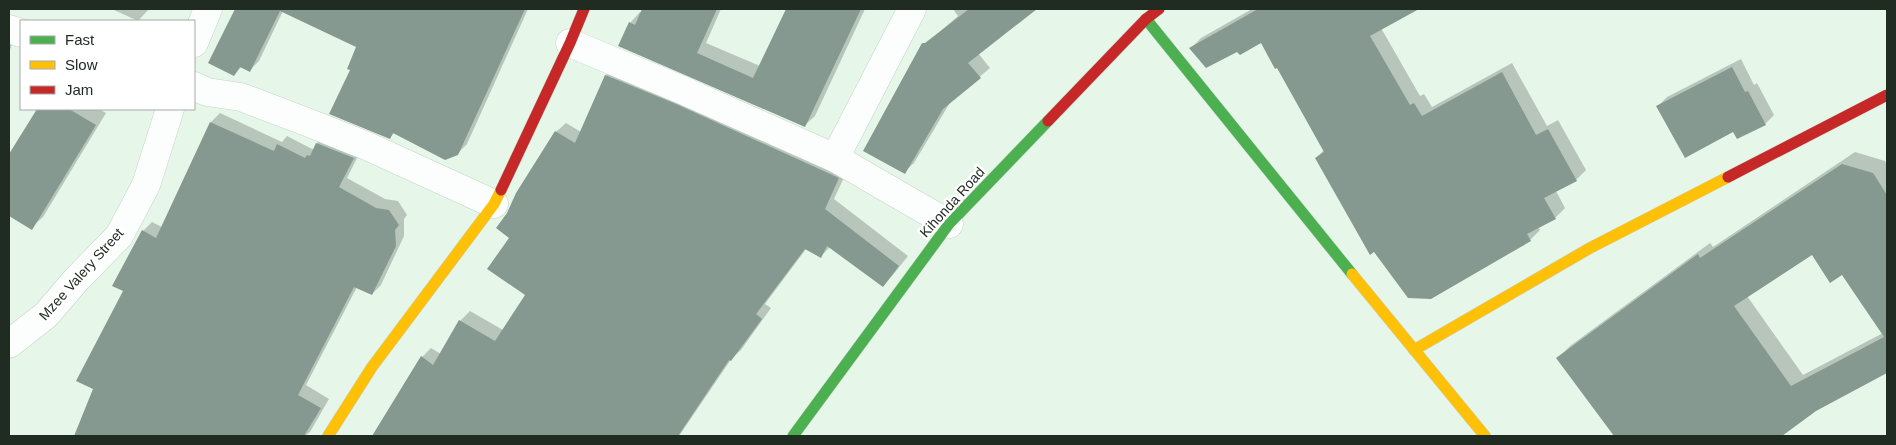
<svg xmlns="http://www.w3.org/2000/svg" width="1896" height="445" viewBox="0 0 1896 445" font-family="Helvetica,sans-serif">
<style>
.shadow{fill:#0003;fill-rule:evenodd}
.building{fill:#859990;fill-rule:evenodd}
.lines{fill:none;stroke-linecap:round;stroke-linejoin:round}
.street-casing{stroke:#c6d3c8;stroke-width:29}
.fast-casing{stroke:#c6d3c8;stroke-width:12}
.slow-casing{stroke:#c6d3c8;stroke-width:12}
.jam-casing{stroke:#c6d3c8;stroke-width:12}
.street{stroke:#fbfefc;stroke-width:28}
.fast{stroke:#4caf50;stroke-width:11}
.slow{stroke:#ffc107;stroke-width:11}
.jam{stroke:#c62828;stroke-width:11}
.labels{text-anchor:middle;stroke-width:5;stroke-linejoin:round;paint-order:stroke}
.street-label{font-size:14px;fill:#202b22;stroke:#fff}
</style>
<rect width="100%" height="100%" fill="#e6f7e9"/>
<g class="shadow">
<path d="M112,9H149L138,21Z"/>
<path d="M236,9H528L467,144L457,154L394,133L390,138L351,70L358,47L283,11L259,61L250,70L242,66L234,75L209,63Z"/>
<path d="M644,9H721L706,43L760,66L788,9H865L815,116L804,126L630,23L640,12L642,13Z"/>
<path d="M953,9H1035L978,53L990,68L951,101L914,163L904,172L920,49L958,16Z"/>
<path d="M1252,9H1416L1381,28L1420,96L1424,94L1432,107L1512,63L1547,126L1558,120L1586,170L1576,180L1556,191L1565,208L1555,218L1538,227L1540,230L1530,240L1316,158L1324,150L1278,66L1261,42L1238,50L1191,48L1201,38Z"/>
<path d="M9,40L13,42L9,52Z"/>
<path d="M1741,59L1754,85L1757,83L1774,115L1765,124L1733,130L1658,106L1667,97Z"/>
<path d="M616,66L848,169L834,199L908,256L892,276L883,286L830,247L821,256L806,249L765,304L771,308L741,350L732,358L679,436H373L422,357L431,348L441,354L460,321L470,311L503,330L527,294L510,238L508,214L556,132L566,123L581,132L606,75Z"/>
<path d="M38,109H99L106,113L43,217L31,228L9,214V157Z"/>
<path d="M220,113L282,142L287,136L314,150L317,143L326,134L362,148L347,178L385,199L398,201L407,215L404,219V236L381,285L372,294L357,287L306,385L329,399L310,432L305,436H199L193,433L192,436H75L94,388L143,231L152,222L162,227L211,122Z"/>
<path d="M1855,152L1885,161L1887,165V371L1808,414L1780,436H1616L1558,358L1570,346L1710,243L1713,247ZM1812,254L1843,273L1883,333L1803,375L1747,296Z"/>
</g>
<g class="building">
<path d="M235,9H525L458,155L445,160L393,133L390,139L329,114L350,70L347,69L356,47L280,11L250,72L240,67L234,76L208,63Z"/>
<path d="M642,9H717L697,53L753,78L786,9H861L805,127L618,46L629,22L635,25Z"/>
<path d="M969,9H1037L968,63L981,78L943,109L905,174L863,151L922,43H925Z"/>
<path d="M1258,9H1419L1370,36L1410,105L1414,103L1422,116L1502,72L1536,135L1548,129L1577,181L1544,198L1556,219L1527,234L1531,241L1431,299L1408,298L1374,252L1370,255L1315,158L1324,152L1277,68L1275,69L1261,43L1240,55L1237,52L1206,68L1189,48Z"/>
<path d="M1732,67L1745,92L1748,91L1766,125L1737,139L1733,132L1685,158L1656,106Z"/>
<path d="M605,75L676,104L839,178L825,209L899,266L883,287L827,246L821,258L805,249L756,314L762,319L731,361L729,360L678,436H372L421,356L433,365L459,320L495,341L525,295L487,269L509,238L496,228L507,213L516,193L555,131L575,143Z"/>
<path d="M37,109H69L96,125L32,230L9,216V154Z"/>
<path d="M210,122L274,151L277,144L305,158L307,155L310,156L316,143L354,158L339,187L376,208L389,210L399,225L395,230L396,246L372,295L354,287L298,395L321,408L304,436H74L93,389L76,381L123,291L112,286L142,230L156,238Z"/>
<path d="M1842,164L1873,173L1887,195V373L1816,411L1782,436H1614L1556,358L1698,254L1700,258ZM1812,255L1830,283L1842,275L1884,337L1791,386L1734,306Z"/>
</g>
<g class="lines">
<defs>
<g id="street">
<path d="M9,29L21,33"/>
<path d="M194,43L208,9"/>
<path d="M570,43L682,90L835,158L949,224"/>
<path d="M194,86L207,92L241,97L312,124L367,146L494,204"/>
<path d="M835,158L912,9"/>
<path d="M9,344L46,315L76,280L119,236L146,185L170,109"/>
</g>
<g id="fast">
<path d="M1146,19L1352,274"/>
<path d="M793,436L949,224L1048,121"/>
</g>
<g id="slow">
<path d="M1352,274L1485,436"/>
<path d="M1414,350L1590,248L1728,177"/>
<path d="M328,436L372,367L494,204L501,190"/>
</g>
<g id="jam">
<path d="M1048,121L1146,19L1159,9"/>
<path d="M1728,177L1887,95"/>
<path d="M501,190L570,43L584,9"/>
</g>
</defs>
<use href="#street" class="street-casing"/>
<use href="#fast" class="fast-casing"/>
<use href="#slow" class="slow-casing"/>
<use href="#jam" class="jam-casing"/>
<use href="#street" class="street"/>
<use href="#fast" class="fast"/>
<use href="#slow" class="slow"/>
<use href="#jam" class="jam"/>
</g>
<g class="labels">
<g class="street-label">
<text transform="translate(952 202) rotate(-48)" y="5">Kihonda Road</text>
<text transform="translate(81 274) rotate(-48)" y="5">Mzee Valery Street</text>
</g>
</g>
<rect width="1896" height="445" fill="none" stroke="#202b22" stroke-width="20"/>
<rect x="20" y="20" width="175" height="90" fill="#ffffff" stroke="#a6aaa7"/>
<rect x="30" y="36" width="25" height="8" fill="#4caf50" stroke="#a6aaa7"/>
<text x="65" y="45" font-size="15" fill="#202b22">Fast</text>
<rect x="30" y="61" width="25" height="8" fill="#ffc107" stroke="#a6aaa7"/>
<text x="65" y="70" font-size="15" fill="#202b22">Slow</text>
<rect x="30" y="86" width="25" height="8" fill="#c62828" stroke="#a6aaa7"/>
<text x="65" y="95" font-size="15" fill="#202b22">Jam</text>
</svg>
